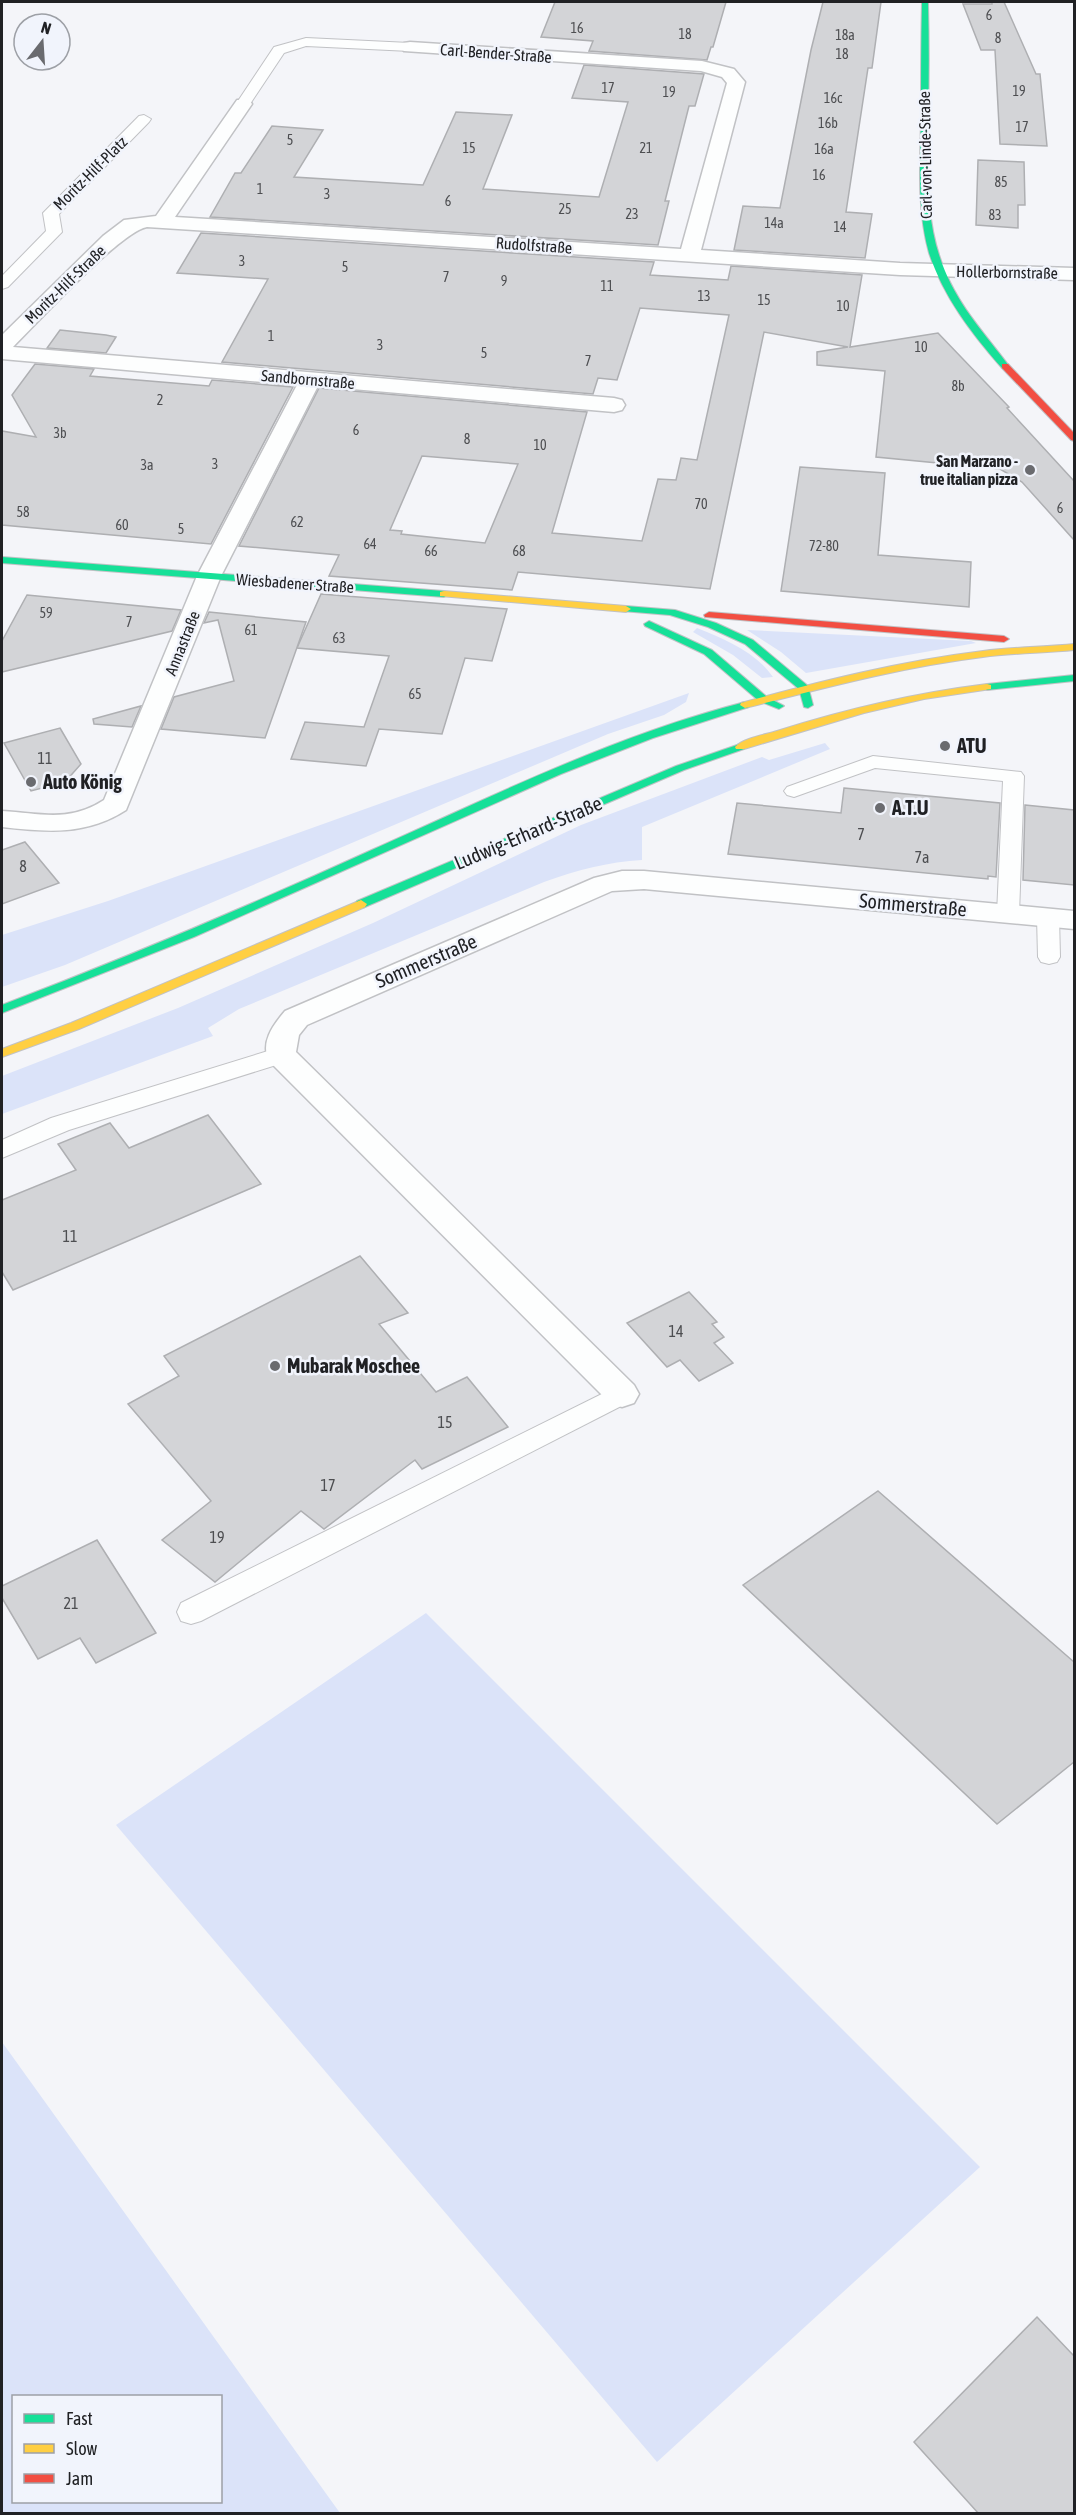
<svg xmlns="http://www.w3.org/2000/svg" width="1076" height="2515" viewBox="0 0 1076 2515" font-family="'Asap Condensed',sans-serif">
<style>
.green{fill:#dbe3f9;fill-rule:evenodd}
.building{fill:#d3d4d7;stroke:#aeafb2;stroke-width:1.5;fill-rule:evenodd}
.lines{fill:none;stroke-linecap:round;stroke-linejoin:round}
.lane-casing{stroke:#c1c2c5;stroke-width:2}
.street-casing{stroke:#c1c2c5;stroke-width:3}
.fast-casing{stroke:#c1c2c5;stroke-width:2}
.slow-casing{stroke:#c1c2c5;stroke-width:2}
.jam-casing{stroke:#c1c2c5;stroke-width:2}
.lane{fill:#fdfefe;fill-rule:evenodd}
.street{fill:#fdfefe;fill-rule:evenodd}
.fast{fill:#16e098;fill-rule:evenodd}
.slow{fill:#ffcf43;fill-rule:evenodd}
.jam{fill:#f24e42;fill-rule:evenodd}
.poi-dot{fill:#6a6b6f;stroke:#f1f4fc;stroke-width:2}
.labels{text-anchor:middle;stroke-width:5;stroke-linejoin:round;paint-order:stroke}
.far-number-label{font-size:14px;fill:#4d4e51}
.far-street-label{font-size:16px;fill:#202124;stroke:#f1f4fc}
.far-poi-label{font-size:16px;font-weight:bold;fill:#202124;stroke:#f1f4fc;text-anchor:end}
.number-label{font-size:16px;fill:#4d4e51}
.poi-label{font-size:20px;font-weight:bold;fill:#202124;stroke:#f1f4fc;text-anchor:start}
.street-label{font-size:20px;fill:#202124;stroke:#f1f4fc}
</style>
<rect width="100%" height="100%" fill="#f4f5f9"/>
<g class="green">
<path d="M697,628C724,639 756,652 773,677L762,678L733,655L693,632Z"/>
<path d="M747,630L971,641L976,643L806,673L781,652Z"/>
<path d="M689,693L686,702L664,715L608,734L65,965L2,987V935L108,901Z"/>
<path d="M825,743L830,749L642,827V860C608,862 577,870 544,882L239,1009L208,1028L213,1036L2,1114V1076L178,1008L373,923L581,825L762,757L769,760Z"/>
<path d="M426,1613L980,2167L657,2462L116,1825Z"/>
<path d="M2,2042L340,2513H2ZM220,2396V2502H14V2396Z"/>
</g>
<g class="building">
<path d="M555,2H726L713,47H711L707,60L589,51L593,41L541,37Z"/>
<path d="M823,2H881L872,68H868L846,212L872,214L865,258L734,250L743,206L780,208L811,50Z"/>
<path d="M992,2H1004L1036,74H1040L1047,146L1000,144L995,50H981L963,4H992Z"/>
<path d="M584,65L704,74L695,106H689L665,201H669L658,245L210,217L235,173H241L272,126L323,130L294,177L423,185L456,112L512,115L483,189L599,197L628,102L572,98Z"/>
<path d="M978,160L1024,162L1025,205H1018V228L976,225Z"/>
<path d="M201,233L654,262L650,275L728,280L731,266L862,275L850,347L938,333L1009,407L1007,408L1074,481V540L1022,482L1000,469L876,457L885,371L817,365V352L848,347L764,332L710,589L518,572L512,590L329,576L339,555L239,546L319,388L587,412L552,533L642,541L658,479L676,480L681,458L697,460L729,315L640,308L617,380L598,378L593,394L222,362L268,279L177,273ZM422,456L518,464L485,543L401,534L402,531L390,530Z"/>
<path d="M60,330L106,335L116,337L106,353L47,348Z"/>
<path d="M35,364L94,369L90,376L209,386L212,380L293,387L211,544L2,525V431L36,437L12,395Z"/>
<path d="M800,467L885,473L878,555L971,562L969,607L781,591Z"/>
<path d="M321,594L507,609L492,661L465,658L442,734L379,729L366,766L291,759L305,722L364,727L389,656L297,648Z"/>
<path d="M27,595L181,610L172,631L2,672V641Z"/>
<path d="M209,612L306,622L265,738L161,729L174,697L234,681L218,620L204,623Z"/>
<path d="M141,706L132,727L94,724L93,719Z"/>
<path d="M60,728L81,764L65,782L31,791L4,743Z"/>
<path d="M844,788L1000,803L996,877L988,876V879L728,854L737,803L841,813Z"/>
<path d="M1025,805L1074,810V885L1023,880Z"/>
<path d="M25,842L59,883L2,904V850Z"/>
<path d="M208,1115L261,1184L13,1290L2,1272V1200L76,1170L58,1144L110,1123L129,1148Z"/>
<path d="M360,1256L408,1313L379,1324L436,1392L467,1377L508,1427L422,1469L415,1460L324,1529L301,1511L215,1582L162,1540L211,1501L128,1404L179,1376L164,1356Z"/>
<path d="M689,1292L717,1322L712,1324L724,1337L714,1343L733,1363L699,1381L680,1360L667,1367L627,1323Z"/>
<path d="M878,1491L1074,1662V1762L997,1824L743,1585Z"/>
<path d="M97,1540L156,1633L96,1663L80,1638L38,1659L2,1598V1586Z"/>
<path d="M1037,2317L1074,2356V2514H979L914,2442Z"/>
</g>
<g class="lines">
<defs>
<g id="lane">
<path d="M306,38L410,43L417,47L410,51L306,46L284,53L248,107H238L236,104L274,47Z"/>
<path d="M144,115L151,119L149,122L59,214L62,232L59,235L8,287L2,289V276L46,231L43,213L46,210L139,116Z"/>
<path d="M873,756L1021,772L1024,776L1019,914L1016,919L1008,921L1000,919L997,914L1003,781L875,768L794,797L787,795L784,791L787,787Z"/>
<path d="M1048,910L1056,912L1059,917L1060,957L1057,962L1049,964L1041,962L1038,957L1037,917L1040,912Z"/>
<path d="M281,1047L289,1049L293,1055L289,1061L69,1130L2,1158V1140L51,1118Z"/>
<path d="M622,1384L631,1387L635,1394L631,1401L201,1621L191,1624L181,1621L177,1612L181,1603Z"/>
</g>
<g id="street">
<path d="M410,42L702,61L734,69L745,82L701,250L900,263L1074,268V280L900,275L147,227C120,232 37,323 13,347L614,398L622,400L625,405L622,410L614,412L318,386L221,576L126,810C86,836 46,832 2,827V811C40,813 69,823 104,800L197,576L297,385L2,359V335L103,236L124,220L156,216L237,100H249L252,104L175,217L681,249L727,83L722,77L701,71L404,51L401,47L404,43Z"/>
<path d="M622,871H644L1074,911V929L644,889L612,891L307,1025L299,1035L296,1052L634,1385L639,1394L634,1403L622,1407L610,1403L270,1062C259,1044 273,1025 285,1011L594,878Z"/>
</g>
<g id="fast">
<path d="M922,2H928C929,40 929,79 928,117C928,169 924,222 945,271C960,308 986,335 1009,366L1005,369L1002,368C972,334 943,296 929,253C917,210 920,165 921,121C921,81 921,42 922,2Z"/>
<path d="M2,557L444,591L449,594L444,597L2,563Z"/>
<path d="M626,606L675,610L716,623L753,640L808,686L813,705L808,708L804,707L799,689L745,644L708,627L670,615L622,611V607Z"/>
<path d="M649,621L712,650L767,697L784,706L779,709L759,701L704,654L645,626L644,624Z"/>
<path d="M1074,675V681L987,690L982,687L987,684Z"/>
<path d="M745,702L750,705L749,707L653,738L561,774L194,937L2,1013V1005C128,957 251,905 374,849C495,795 616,735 745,702Z"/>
<path d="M740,744L745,747L744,749L684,770L365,907L361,908L355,904L357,901L676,766Z"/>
</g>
<g id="slow">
<path d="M444,591L626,606L631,609L626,612L440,596V592Z"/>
<path d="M1074,644V650C1044,653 1013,653 983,657C902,667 824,688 745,708L740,705L741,703C821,681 901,661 983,651C1013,647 1044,647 1074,644Z"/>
<path d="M987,684L991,685V689L924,699L864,713L744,749H736L735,747C744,738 764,735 777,731C846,709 915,693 987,684Z"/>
<path d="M361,900L367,904L365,907L79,1029L2,1057V1049L71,1023Z"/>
</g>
<g id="jam">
<path d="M1002,364H1008L1074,433V441L1071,440L1002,368Z"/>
<path d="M709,612L1004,636L1009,639L1004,642L705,617L704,615Z"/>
</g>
</defs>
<use href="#lane" class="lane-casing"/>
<use href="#street" class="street-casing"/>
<use href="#fast" class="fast-casing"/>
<use href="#slow" class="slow-casing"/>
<use href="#jam" class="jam-casing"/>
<use href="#lane" class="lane"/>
<use href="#street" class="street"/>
<use href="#fast" class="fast"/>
<use href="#slow" class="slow"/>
<use href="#jam" class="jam"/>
</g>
<g class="poi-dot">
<circle cx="1030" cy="470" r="6"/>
<circle cx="945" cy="746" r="6"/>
<circle cx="31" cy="782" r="6"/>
<circle cx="880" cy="808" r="6"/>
<circle cx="275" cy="1366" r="6"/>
</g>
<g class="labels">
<g class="far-number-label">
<text x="989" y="20">6</text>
<text x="577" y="33">16</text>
<text x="685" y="39">18</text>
<text x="845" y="40">18a</text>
<text x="998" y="43">8</text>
<text x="842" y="59">18</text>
<text x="608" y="93">17</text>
<text x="1019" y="96">19</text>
<text x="669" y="97">19</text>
<text x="833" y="103">16c</text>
<text x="828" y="128">16b</text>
<text x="1022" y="132">17</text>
<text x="290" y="145">5</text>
<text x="469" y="153">15</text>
<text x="646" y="153">21</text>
<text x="824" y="154">16a</text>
<text x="819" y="180">16</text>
<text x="1001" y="187">85</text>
<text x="260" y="194">1</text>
<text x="327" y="199">3</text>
<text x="448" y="206">6</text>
<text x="565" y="214">25</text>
<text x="632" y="219">23</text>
<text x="995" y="220">83</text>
<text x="774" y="228">14a</text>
<text x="840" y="232">14</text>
<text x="242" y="266">3</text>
<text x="345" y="272">5</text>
<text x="446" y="282">7</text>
<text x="504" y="286">9</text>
<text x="607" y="291">11</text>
<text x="704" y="301">13</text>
<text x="764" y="305">15</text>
<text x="843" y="311">10</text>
<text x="271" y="341">1</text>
<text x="380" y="350">3</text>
<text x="921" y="352">10</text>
<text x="484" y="358">5</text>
<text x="588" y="366">7</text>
<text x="958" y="391">8b</text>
<text x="160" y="405">2</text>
<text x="356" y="435">6</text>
<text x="60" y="438">3b</text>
<text x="467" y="444">8</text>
<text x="540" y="450">10</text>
<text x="215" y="469">3</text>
<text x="147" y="470">3a</text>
<text x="701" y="509">70</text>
<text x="1060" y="513">6</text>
<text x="23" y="517">58</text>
<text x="297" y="527">62</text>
<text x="122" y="530">60</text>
<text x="181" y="534">5</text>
<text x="370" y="549">64</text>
<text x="824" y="551">72-80</text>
<text x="431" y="556">66</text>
<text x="519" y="556">68</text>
<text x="46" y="618">59</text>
<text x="129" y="627">7</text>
<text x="251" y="635">61</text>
<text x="339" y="643">63</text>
<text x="415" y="699">65</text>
</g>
<g class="far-street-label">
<text transform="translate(496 53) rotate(4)" y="6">Carl-Bender-Straße</text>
<text transform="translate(925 155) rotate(-91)" y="6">Carl-von-Linde-Straße</text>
<text transform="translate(90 173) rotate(-45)" y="6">Moritz-Hilf-Platz</text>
<text transform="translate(534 245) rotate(4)" y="6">Rudolfstraße</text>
<text transform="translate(1007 272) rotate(1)" y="6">Hollerbornstraße</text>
<text transform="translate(65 284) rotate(-44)" y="6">Moritz-Hilf-Straße</text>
<text transform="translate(308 379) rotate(5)" y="6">Sandbornstraße</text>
<text transform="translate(295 583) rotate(4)" y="6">Wiesbadener Straße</text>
<text transform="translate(182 643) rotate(-68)" y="6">Annastraße</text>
</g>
<g class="far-poi-label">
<text x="1018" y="467">San Marzano -<tspan x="1018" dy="18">true italian pizza</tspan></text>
</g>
<g class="number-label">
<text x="45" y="764">11</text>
<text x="861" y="840">7</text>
<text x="922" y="863">7a</text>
<text x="23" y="872">8</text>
<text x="70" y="1242">11</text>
<text x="676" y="1337">14</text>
<text x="445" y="1428">15</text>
<text x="328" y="1491">17</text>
<text x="217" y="1543">19</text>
<text x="71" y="1609">21</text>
</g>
<g class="poi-label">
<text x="957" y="753">ATU</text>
<text x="43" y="789">Auto König</text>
<text x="892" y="815">A.T.U</text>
<text x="287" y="1373">Mubarak Moschee</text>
</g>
<g class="street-label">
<text transform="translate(528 833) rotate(-23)" y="7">Ludwig-Erhard-Straße</text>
<text transform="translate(913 905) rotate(5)" y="7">Sommerstraße</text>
<text transform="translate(426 961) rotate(-23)" y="7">Sommerstraße</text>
</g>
</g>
<rect width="1076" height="2515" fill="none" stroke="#202124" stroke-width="6"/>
<rect x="12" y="2395" width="210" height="108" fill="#f1f4fc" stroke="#9da0a6" stroke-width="1.5"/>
<rect x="24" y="2414" width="30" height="9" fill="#16e098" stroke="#9da0a6" stroke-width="1.5"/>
<text x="66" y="2425" font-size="18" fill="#202124">Fast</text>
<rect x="24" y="2444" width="30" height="9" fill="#ffcf43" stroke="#9da0a6" stroke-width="1.5"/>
<text x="66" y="2455" font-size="18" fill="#202124">Slow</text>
<rect x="24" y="2474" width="30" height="9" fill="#f24e42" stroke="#9da0a6" stroke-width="1.5"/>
<text x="66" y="2485" font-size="18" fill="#202124">Jam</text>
<g transform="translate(42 42) rotate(17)"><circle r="28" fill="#f1f4fc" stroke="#9da0a6" stroke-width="1.5"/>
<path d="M0-4.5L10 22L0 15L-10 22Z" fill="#6a6b6f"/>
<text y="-9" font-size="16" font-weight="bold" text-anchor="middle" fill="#202124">N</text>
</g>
</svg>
